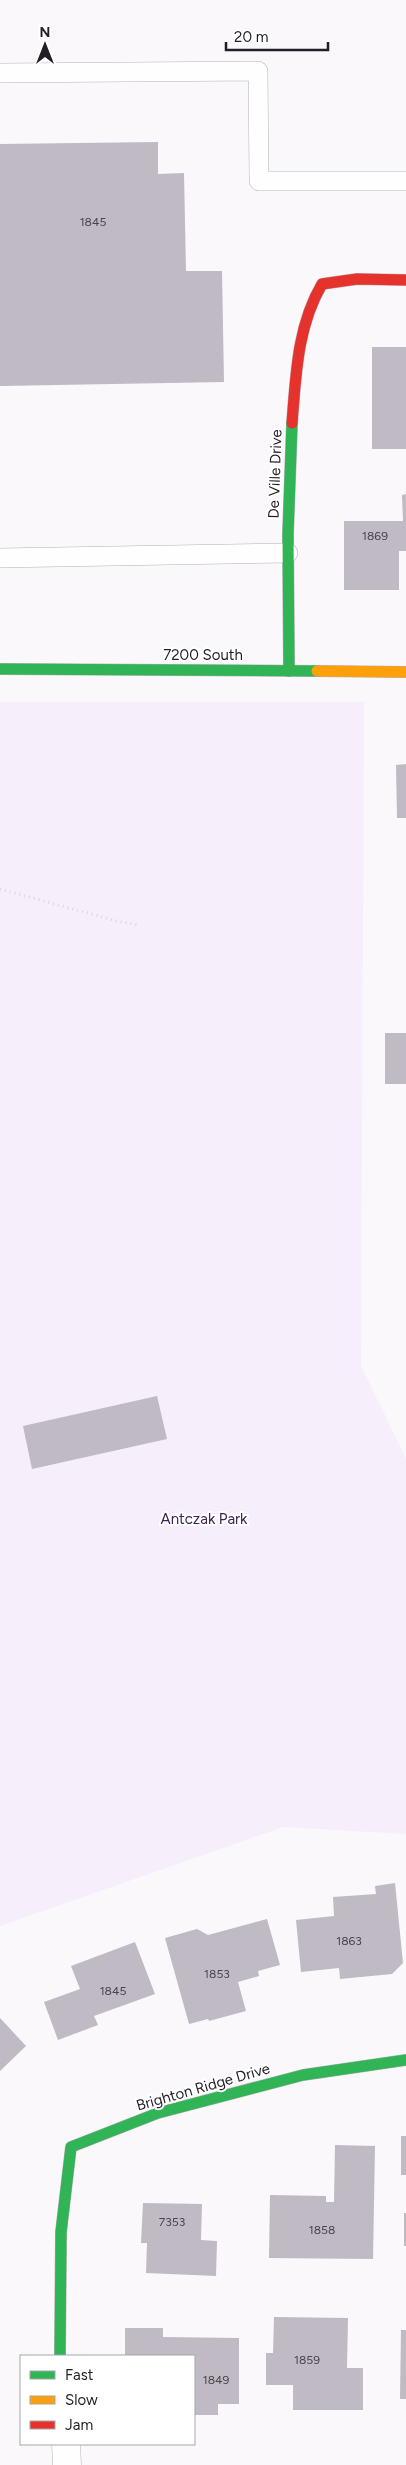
<svg xmlns="http://www.w3.org/2000/svg" width="406" height="2465" viewBox="0 0 406 2465" font-family="Figtree,sans-serif">
<style>
.green{fill:#f6eefb}
.building{fill:#bfbac3}
.lines{fill:none;stroke-linecap:round;stroke-linejoin:round}
.lane-casing{stroke:#b5b2b7;stroke-width:20}
.street-casing{stroke:#b5b2b7;stroke-width:29}
.fast-casing{stroke:#b5b2b7;stroke-width:12}
.slow-casing{stroke:#b5b2b7;stroke-width:12}
.jam-casing{stroke:#b5b2b7;stroke-width:12}
.path{stroke:#d9d8d9;stroke-width:3;stroke-dasharray:1 4;stroke-linecap:butt}
.lane{stroke:#fefefe;stroke-width:19}
.street{stroke:#fefefe;stroke-width:28}
.fast{stroke:#30b455;stroke-width:11}
.slow{stroke:#ff9f0a;stroke-width:11}
.jam{stroke:#e5322d;stroke-width:11}
.labels{text-anchor:middle;stroke-width:4;stroke-linejoin:round;paint-order:stroke}
.number-label{font-size:12px;fill:#49454c}
.street-label{font-size:15px;fill:#221e25;stroke:#fff}
.park-label{font-size:15px;fill:#402252;stroke:#fff}
</style>
<rect width="100%" height="100%" fill="#faf8fb"/>
<path class="green" d="M0,702H364L361,1366L406,1458V1834L283,1827L0,1926Z"/>
<g class="building">
<path d="M158,142V174L184,173L186,271H222L224,382L0,386V144Z"/>
<rect x="372" y="347" width="34" height="102"/>
<path d="M406,494V551H399V590H344V521H403L402,495Z"/>
<path d="M406,764V818H397L396,765Z"/>
<rect x="385" y="1033" width="21" height="51"/>
<path d="M157,1396L167,1439L32,1469L23,1426Z"/>
<path d="M395,1883L403,1963L392,1974L340,1979L339,1968L301,1972L296,1920L334,1916L333,1897L376,1894L375,1886Z"/>
<path d="M267,1919L280,1965L258,1971L259,1976L238,1982L246,2011L209,2021L208,2019L189,2024L165,1938L197,1929L208,1935Z"/>
<path d="M135,1942L155,1994L94,2016L98,2025L58,2040L44,2002L80,1989L71,1966Z"/>
<path d="M0,2018L26,2046L0,2071Z"/>
<rect x="401" y="2136" width="5" height="39"/>
<path d="M335,2145L375,2146L373,2259L269,2258L270,2195L326,2196V2202H334Z"/>
<path d="M143,2203L202,2204L201,2240L217,2241L216,2276L146,2273L147,2243H141Z"/>
<rect x="404" y="2213" width="2" height="33"/>
<path d="M274,2317L348,2318L347,2368H363V2410H293V2385H266V2353H273Z"/>
<path d="M125,2328H163V2337L239,2338V2404H218V2415H194V2356H125Z"/>
<path d="M401,2330H406V2399H400Z"/>
</g>
<g class="lines">
<defs>
<g id="lane">
<path d="M0,73L258,71L259,181H406"/>
<path d="M0,558L288,553"/>
</g>
<path id="street" d="M66,2444L67,2465"/>
<g id="fast">
<path d="M0,669L317,671"/>
<path d="M289,671L288,534L292,423"/>
<path d="M60,2356L61,2232L71,2147L158,2113L303,2075L406,2060"/>
</g>
<path id="slow" d="M317,671L406,672"/>
<path id="jam" d="M292,423C296,375 297,327 322,284L357,279L406,280"/>
</defs>
<use href="#lane" class="lane-casing"/>
<use href="#street" class="street-casing"/>
<use href="#fast" class="fast-casing"/>
<use href="#slow" class="slow-casing"/>
<use href="#jam" class="jam-casing"/>
<path class="path" d="M0,889L117,921L139,925"/>
<use href="#lane" class="lane"/>
<use href="#street" class="street"/>
<use href="#fast" class="fast"/>
<use href="#slow" class="slow"/>
<use href="#jam" class="jam"/>
</g>
<g class="labels">
<g class="number-label">
<text x="93" y="226">1845</text>
<text x="375" y="540">1869</text>
<text x="349" y="1945">1863</text>
<text x="217" y="1978">1853</text>
<text x="113" y="1995">1845</text>
<text x="172" y="2226">7353</text>
<text x="322" y="2234">1858</text>
<text x="307" y="2364">1859</text>
<text x="216" y="2384">1849</text>
</g>
<g class="street-label">
<text transform="translate(275 474) rotate(-88)" y="5">De Ville Drive</text>
<text x="203" y="660">7200 South</text>
<text transform="translate(203 2087) rotate(-16)" y="5">Brighton Ridge Drive</text>
</g>
<g class="park-label">
<text x="204" y="1524">Antczak Park</text>
</g>
</g>
<rect x="20" y="2355" width="175" height="90" fill="#ffffff" stroke="#a7a5a8"/>
<rect x="30" y="2371" width="25" height="8" fill="#30b455" stroke="#a7a5a8"/>
<text x="65" y="2380" font-size="15" fill="#221e25">Fast</text>
<rect x="30" y="2396" width="25" height="8" fill="#ff9f0a" stroke="#a7a5a8"/>
<text x="65" y="2405" font-size="15" fill="#221e25">Slow</text>
<rect x="30" y="2421" width="25" height="8" fill="#e5322d" stroke="#a7a5a8"/>
<text x="65" y="2430" font-size="15" fill="#221e25">Jam</text>
<g transform="translate(45 45)" stroke="#ffffff" stroke-width="4" paint-order="stroke">
<path d="M0-4L9 19L0 12L-9 19Z" fill="#221e25"/>
<text y="-8" font-size="14" font-weight="bold" text-anchor="middle" fill="#221e25">N</text>
</g>
<path d="M226 42v8h102v-8" fill="none" stroke="#221e25" stroke-width="2.5"/>
<text x="234" y="42" font-size="15" fill="#221e25" stroke="#ffffff" stroke-width="4" paint-order="stroke">20 m</text>
</svg>
